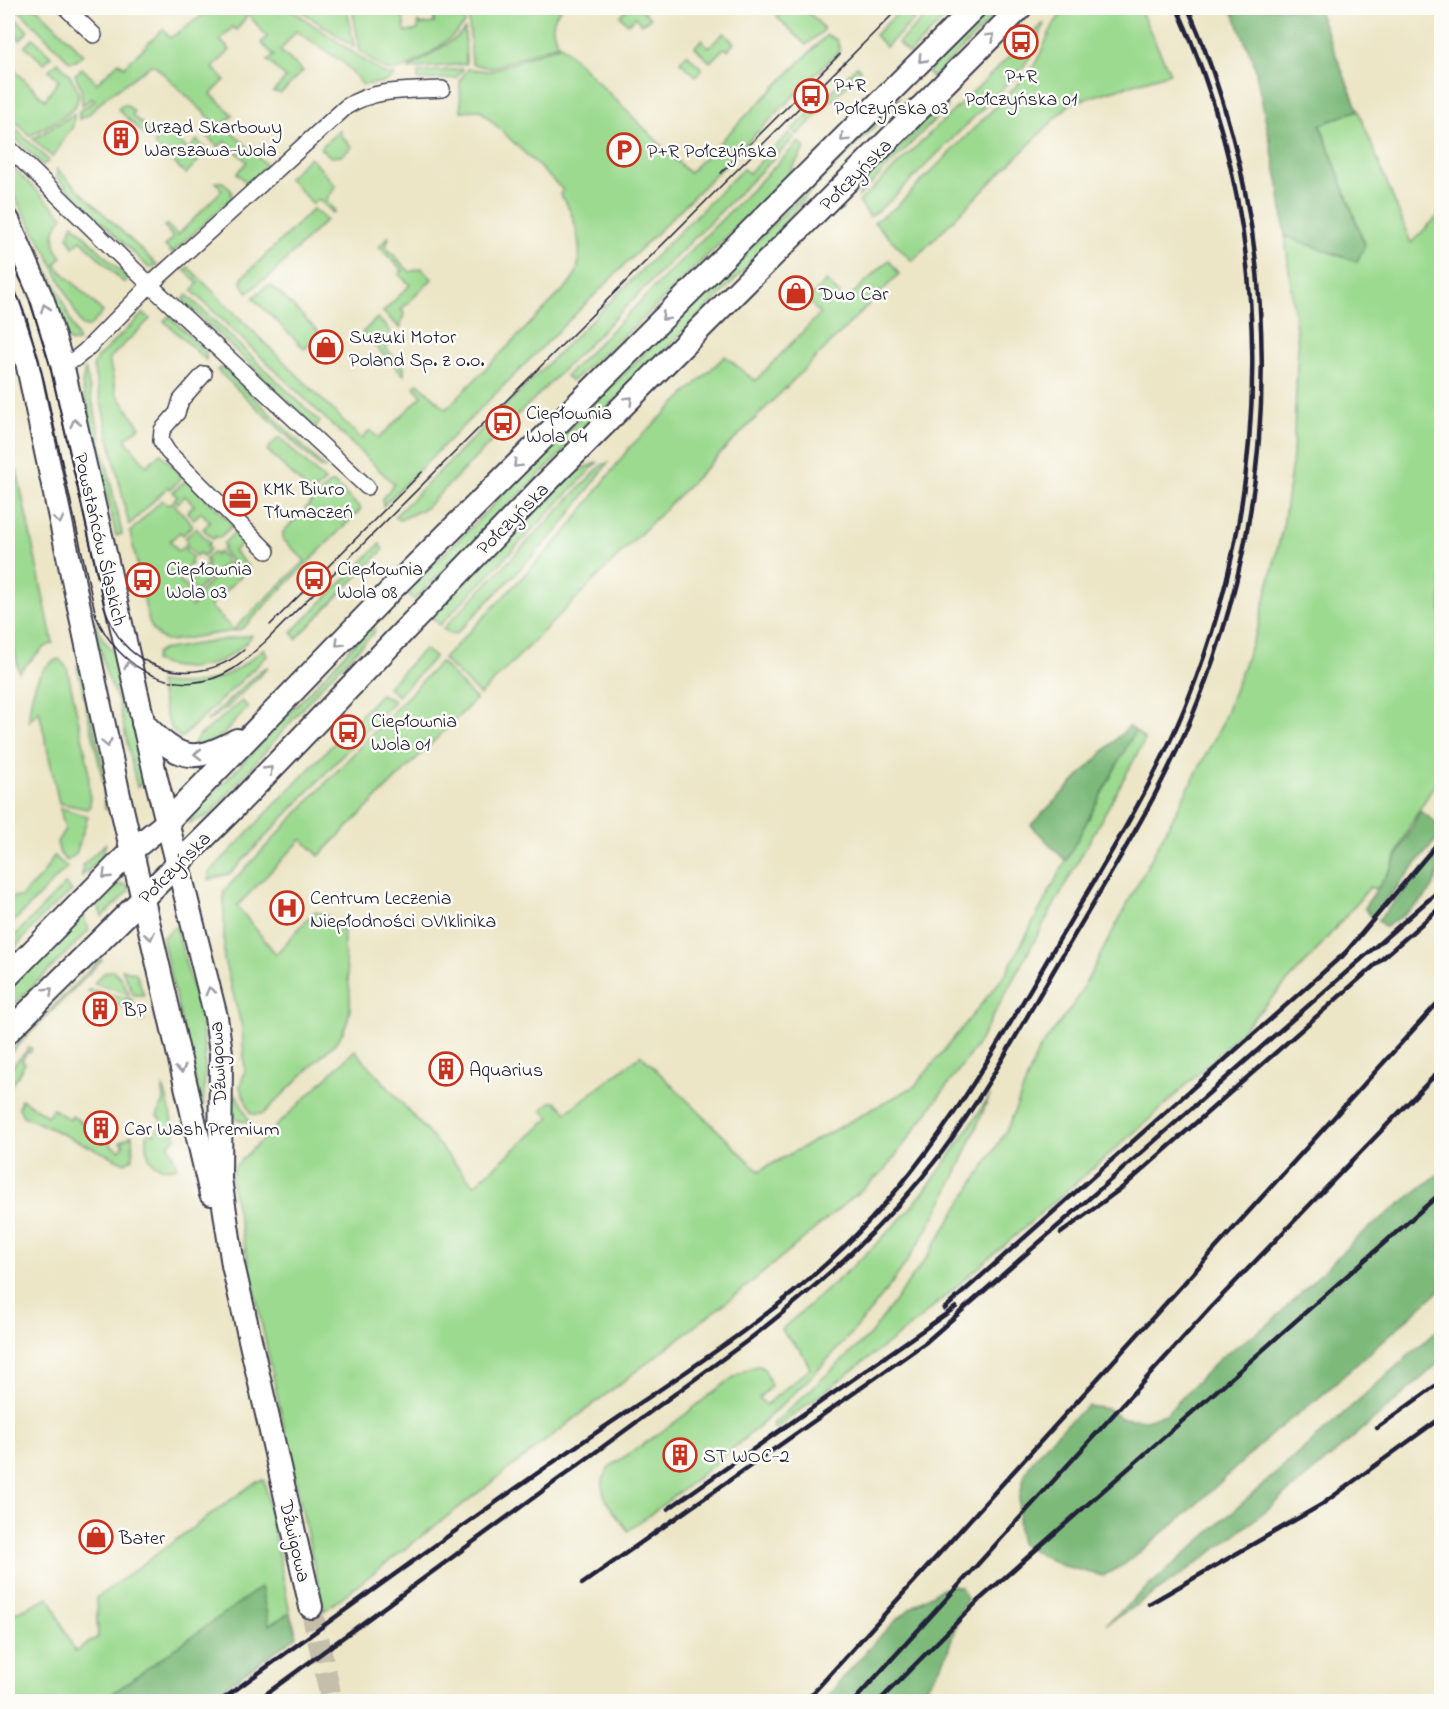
<svg xmlns="http://www.w3.org/2000/svg" width="1449" height="1709" viewBox="0 0 1449 1709" font-family="'Indie Flower',sans-serif">
<style>
.green{fill:#9cda90;stroke:#5f7e66;stroke-width:1.5}
.forest{fill:#7dba7a;stroke:#506e5a;stroke-width:1.5}
.lines{fill:none;stroke-linecap:round;stroke-linejoin:round}
.secondary-tunnel{stroke:#c4beaa;stroke-width:22;stroke-dasharray:22 11;stroke-linecap:butt}
.street-casing{stroke:#403f50;stroke-width:18}
.secondary-casing{stroke:#403f50;stroke-width:26}
.street{stroke:#fff;stroke-width:15}
.secondary{stroke:#fff;stroke-width:22}
.tram{stroke:#22223b;stroke-width:1.5}
.rail{stroke:#22223b;stroke-width:4.5}
.oneway{stroke:#9c9ca7}
.labels{text-anchor:middle;stroke-width:5;stroke-linejoin:round;paint-order:stroke}
.poi-label{font-size:20px;fill:#22223b;stroke:#fdfcf7;text-anchor:start}
.street-label{font-size:20px;fill:#22223b;stroke:#fdfcf7}
</style>
<rect width="100%" height="100%" fill="#fdfcf7"/>
<filter id="ink" filterUnits="userSpaceOnUse"><feTurbulence type="fractalNoise" baseFrequency=".0167" numOctaves="2"/><feDisplacementMap in="SourceGraphic" scale="12" xChannelSelector="R" yChannelSelector="G"/><feConvolveMatrix kernelMatrix="1 2 1 2 8 2 1 2 1" color-interpolation-filters="sRGB"/></filter>
<filter id="wash" filterUnits="userSpaceOnUse"><feTurbulence type="fractalNoise" baseFrequency=".008" numOctaves="4" result="noise"/><feDisplacementMap in="SourceGraphic" scale="24" xChannelSelector="R" yChannelSelector="G"/><feGaussianBlur stdDeviation="1.35" result="paint"/><feColorMatrix in="noise" values="0 0 0 0 0 0 0 0 0 0 0 0 0 0 0 0 0 1.4 0 .05"/><feComposite in="paint" operator="in"/></filter>
<g filter="url(#wash)">
<rect width="100%" height="100%" fill="#ece5c6"/>
<g class="green">
<path d="M17,8H37L83,54L76,61L70,62Z"/>
<path d="M213,8H289L386,75H395L385,82L363,85L345,64L296,31L280,51L303,71L281,93L273,92L286,78L268,61L274,55L261,43L267,37L248,14L237,30L233,27L220,40L230,50L213,68L225,80L211,94L233,115L224,124L267,166L248,184L237,173L247,162L225,141L218,147L204,133L214,122L153,64L106,97L88,115L79,119V111L95,101L93,98L82,105L81,87L75,75L82,68L97,83L119,62L124,67L163,29L170,38Z"/>
<path d="M297,8H347L354,47Z"/>
<path d="M352,8H402L405,32L418,30V22L421,25L434,23L433,8H463L465,24C452,38 406,76 387,70C378,67 368,57 360,51Z"/>
<path d="M468,8H562C551,18 550,31 559,44L491,68L472,64Z"/>
<path d="M628,8H640L650,18L642,24L635,17L628,24L620,16Z"/>
<path d="M783,8H804L823,27V31L806,45L777,17Z"/>
<path d="M903,8H926L886,47L875,35Z"/>
<path d="M934,8H955L909,54L898,43Z"/>
<path d="M993,8H1002L933,78L927,72Z"/>
<path d="M1066,8H1139L1170,73L1071,103L912,261L874,222L896,207L1030,72C1046,49 1046,30 1066,8Z"/>
<path d="M10,13L28,31L20,40L8,25Z"/>
<path d="M1044,23L1035,50L1020,71L890,201L870,217L859,202Z"/>
<path d="M465,29L466,64L408,69L456,38Z"/>
<path d="M724,33L734,43L728,50L724,48L710,62L695,47L701,40L709,47Z"/>
<path d="M827,35L837,40L840,50L383,506L382,499L394,484L192,291L198,283L185,271L188,267L362,439L370,430L379,438L422,396L414,387L418,383L446,409L571,282C588,259 576,214 560,194L563,190L480,110L461,111L460,80L468,69L491,71L561,45L689,173Z"/>
<path d="M33,38L51,56L44,64L25,46Z"/>
<path d="M687,54L702,69L696,76L680,62Z"/>
<path d="M58,62C101,106 68,113 30,136L8,114V64L45,100L59,80L49,70Z"/>
<path d="M857,66L861,71L797,135L792,130Z"/>
<path d="M463,69L456,78L418,80V73Z"/>
<path d="M900,97L895,106L812,189L768,245L722,293L414,600L406,592Z"/>
<path d="M944,102L948,106L858,197L865,181Z"/>
<path d="M123,105H127L134,112L132,115L154,135L150,140L118,109Z"/>
<path d="M1358,110L1411,243L1441,213V774L1410,825L1390,870L1378,890L1370,887L1311,957L1219,1054L1152,1117L911,1326L775,1429L772,1425L870,1335L927,1257L1008,1128L1038,1051L1076,1001L1221,726L1259,624L1283,526L1293,456L1298,345L1285,236L1343,257L1365,245L1320,124Z"/>
<path d="M74,114L73,127C64,136 62,146 52,157L33,139Z"/>
<path d="M8,122L49,161L43,165L8,131Z"/>
<path d="M168,130L188,150L197,140L207,151L186,174L154,144Z"/>
<path d="M340,130L341,136L352,147L341,156L331,157L320,148Z"/>
<path d="M789,133L794,138L534,399L515,417L510,419L506,415L494,426L498,430V435L426,508L400,520L394,517L743,169L749,173Z"/>
<path d="M799,142L805,148L786,178L645,317L572,381L566,376Z"/>
<path d="M310,157L336,186L326,200L335,211L333,213L318,199L313,204L288,178Z"/>
<path d="M8,163L63,216C52,229 51,245 62,257L55,265L103,312L89,327L82,326L47,253L8,186Z"/>
<path d="M57,169L157,265L149,268L57,178Z"/>
<path d="M216,182H223L231,190L232,198L172,253L165,246L173,238L164,226L167,225L178,235L222,190Z"/>
<path d="M313,209L326,220L266,280L263,279L248,293L241,282L243,277Z"/>
<path d="M73,224L128,279L124,283L81,240L73,247L68,236Z"/>
<path d="M23,227L57,287L79,342H71L65,336L49,286Z"/>
<path d="M389,236L386,247L410,272L422,268L432,279L401,310L404,313L400,328L383,312L410,285L399,274L403,271L379,247Z"/>
<path d="M889,260L899,274L480,695L443,659L566,532L629,448L725,356L755,381L820,314L808,300L826,281L846,300Z"/>
<path d="M271,285L320,333L305,349L253,298L265,287Z"/>
<path d="M187,295L320,422L315,427L183,300Z"/>
<path d="M144,313L150,319L109,359L116,393L140,427L126,438L127,442L147,466L160,453L183,476L171,489L168,487L129,525L93,367L97,358Z"/>
<path d="M169,316L206,352V360L164,321Z"/>
<path d="M377,318L389,329L392,342L385,348L404,367V375L362,333Z"/>
<path d="M85,368L122,534L116,536L82,384Z"/>
<path d="M221,368H224L326,469L320,467L217,370Z"/>
<path d="M279,437L325,481L312,494L267,450Z"/>
<path d="M598,462L440,625L431,617L575,472Z"/>
<path d="M608,463L559,529L457,633L452,635L443,629L602,465Z"/>
<path d="M17,471L53,643L43,648L19,672L8,619V478L9,473Z"/>
<path d="M187,479L233,525L219,538L216,536L213,539L203,529L210,522L201,512L194,519L187,512L194,505L185,496L178,503L174,500L177,496L173,492Z"/>
<path d="M330,483H334L361,509L244,627L239,630L170,641C147,638 146,607 142,588L148,586L144,572L139,573L130,532L162,500L168,505L172,502L193,525L183,535L180,532L170,541L178,551L183,547L193,558L190,562L192,564L175,576L190,591L183,598L192,607L201,598L198,594L231,561L222,550L225,547L223,544L237,530L243,536L242,543L234,551L249,568L210,606L233,630L305,561L283,539V532Z"/>
<path d="M196,528L210,543L207,546L210,549L203,556L199,553L196,556L185,544L188,541L185,538Z"/>
<path d="M380,544L383,550L296,639L292,632Z"/>
<path d="M213,552L216,555L219,552L227,561L214,574L205,566L208,563L205,559Z"/>
<path d="M197,568L200,571L203,568L211,577L196,592L188,583L194,577L192,574Z"/>
<path d="M92,616L103,639L121,661L147,778L137,787L118,701L106,673Z"/>
<path d="M374,623V633L327,680L210,815L189,823V820Z"/>
<path d="M252,635C250,639 245,644 240,648C216,669 183,673 154,661L156,654L162,650Z"/>
<path d="M264,648L267,656L181,738C164,727 163,700 159,682C202,689 232,678 264,648Z"/>
<path d="M424,649L435,657L398,696L388,687Z"/>
<path d="M59,659L67,668L88,764L90,806L87,809L59,803L39,710L29,721C29,701 36,665 59,659Z"/>
<path d="M440,662L476,699L319,856L302,839L237,906L276,954L314,912L325,914L338,928L344,929C340,970 364,1003 338,1040L263,1114H251L240,1087L245,1071L242,1027L224,960V891Z"/>
<path d="M77,666L81,669L113,809H105L104,785Z"/>
<path d="M268,667L227,708L206,722L261,670Z"/>
<path d="M381,694L394,701L231,873L208,880L209,873L338,739L346,740L356,730L355,721Z"/>
<path d="M242,701L248,707L218,740L192,746L198,737Z"/>
<path d="M1135,731L1145,740L977,1045L885,1170L746,1287L324,1611L233,1192L231,1177L235,1166L355,1050L474,1185L550,1118L542,1110L550,1102H556L567,1112L641,1055L759,1171L915,1086L1005,975Z"/>
<path d="M60,808L88,816L76,854L67,861L60,854L57,842L65,829Z"/>
<path d="M106,843L101,858L82,876L83,865Z"/>
<path d="M54,856L67,867L8,928V897H21L43,874Z"/>
<path d="M65,884L72,891L47,912L8,955V943Z"/>
<path d="M122,884L129,886V891L102,917L95,896L103,890Z"/>
<path d="M81,909L89,930L8,1011V990Z"/>
<path d="M176,926L201,1020L205,1054L204,1105L201,1106L162,938Z"/>
<path d="M100,959L102,960L8,1056V1053Z"/>
<path d="M122,969L136,973L144,995H134Z"/>
<path d="M113,970L121,978L129,994L94,983L104,973Z"/>
<path d="M89,989L131,999L144,1020L142,1022L122,1006L87,991Z"/>
<path d="M30,1047L32,1049L30,1053L27,1052L22,1061L25,1063L16,1079L8,1089V1071Z"/>
<path d="M163,1088C168,1093 172,1127 176,1138L169,1144L177,1167C153,1175 140,1151 149,1131L155,1134L162,1119L157,1116L164,1101Z"/>
<path d="M236,1094L250,1123L238,1120L229,1111Z"/>
<path d="M990,1095C969,1145 948,1197 919,1243C849,1356 734,1453 628,1531C613,1510 590,1490 611,1466C636,1449 663,1432 687,1413C702,1402 741,1366 760,1366L765,1370L771,1386L759,1398L766,1405L810,1368L801,1351L781,1330C827,1289 874,1250 914,1204C942,1170 966,1133 990,1095Z"/>
<path d="M21,1099L47,1116L53,1109L70,1120L72,1116L93,1129L91,1134L97,1138L99,1135L111,1141L110,1145L120,1150L124,1144L120,1142L132,1135L133,1158L125,1163L23,1116L19,1108Z"/>
<path d="M264,1480L290,1613L269,1625L260,1588L102,1701L8,1702V1616L49,1597L75,1652L98,1637L96,1598L257,1481Z"/>
</g>
<g class="forest">
<path d="M1236,8H1317L1358,110L1320,125L1365,245L1357,262L1285,236L1279,185L1254,63L1232,10Z"/>
<path d="M1129,726L1135,731L1066,861L1031,825Z"/>
<path d="M1420,811L1441,826V834L1372,917L1364,908L1390,870Z"/>
<path d="M1434,857C1449,889 1409,912 1385,927L1378,920Z"/>
<path d="M1441,1172V1289L1321,1396L1273,1433L1187,1513L1125,1564L1103,1576L1060,1565L1021,1544C1016,1522 1018,1496 1025,1475C1029,1458 1073,1417 1088,1406L1108,1409L1121,1418L1146,1420L1166,1414L1220,1358L1270,1323L1359,1236Z"/>
<path d="M1441,1327V1361C1335,1454 1228,1550 1106,1624Z"/>
<path d="M952,1585L961,1587L967,1599C956,1616 954,1635 947,1653C940,1671 927,1686 915,1701H823C862,1659 896,1606 952,1585Z"/>
<path d="M261,1587L269,1625L290,1613L297,1636L205,1701H102Z"/>
</g>
</g>
<g filter="url(#ink)">
<g class="lines">
<path class="secondary-tunnel" d="M311,1607L332,1702"/>
<defs>
<g id="street">
<path d="M66,8L94,35"/>
<path d="M8,147L150,285L367,487"/>
<path d="M62,364L75,359L85,351L150,285L346,107C375,88 409,91 442,89"/>
<path d="M204,374L181,400L177,413L162,430L161,441L168,452L267,551"/>
</g>
<g id="secondary">
<path d="M8,220L43,301L62,364L156,778L216,1017L221,1053L220,1179L233,1265L311,1607"/>
<path d="M8,304L27,362L119,796L211,1194"/>
<path d="M143,723C178,759 191,765 237,740"/>
<path d="M8,976L131,851L167,822L392,589L974,8"/>
<path d="M8,1032L229,813L543,486L1020,8"/>
</g>
</defs>
<use href="#street" class="street-casing"/>
<use href="#secondary" class="secondary-casing"/>
<use href="#street" class="street"/>
<use href="#secondary" class="secondary"/>
<g class="tram">
<path d="M721,173L840,54"/>
<path d="M8,254L22,283"/>
<path d="M8,273L27,319L44,381L96,616C118,669 179,703 233,669C245,662 254,651 265,642L899,8"/>
<path d="M30,302L49,362L104,606C109,619 114,632 123,643C154,678 209,681 244,650"/>
<path d="M270,625L422,472"/>
</g>
<g class="rail">
<path d="M1341,958L1442,838"/>
<path d="M1061,1233L1123,1187L1442,906"/>
<path d="M944,1309L1346,952"/>
<path d="M1377,1428L1442,1381"/>
<path d="M668,1509L956,1307"/>
<path d="M582,1584L925,1343L1442,888"/>
<path d="M1149,1604L1321,1505L1442,1417"/>
<path d="M219,1702C335,1617 450,1533 568,1452C660,1388 763,1326 843,1248C932,1162 991,1057 1052,952C1099,872 1150,792 1185,707C1276,485 1276,227 1177,8"/>
<path d="M255,1702L747,1341C819,1285 887,1226 942,1152C988,1090 1024,1020 1064,953C1109,875 1159,797 1193,714C1286,488 1285,232 1188,8"/>
<path d="M805,1702L1442,998"/>
<path d="M853,1702L1211,1307L1442,1068"/>
<path d="M878,1702L979,1600L1442,1192"/>
</g>
</g>
<defs><path id="oneway-chevron" d="M-2-3.5L2.5 0L-2 3.5" fill="none" stroke-width="1.6" stroke-linecap="round" stroke-linejoin="round" transform="scale(1.5)"/></defs>
<g class="oneway">
<use href="#oneway-chevron" transform="translate(991 37) rotate(-45)"/>
<use href="#oneway-chevron" transform="translate(922 59) rotate(134)"/>
<use href="#oneway-chevron" transform="translate(844 138) rotate(135)"/>
<use href="#oneway-chevron" transform="translate(45 308) rotate(-109)"/>
<use href="#oneway-chevron" transform="translate(665 317) rotate(135)"/>
<use href="#oneway-chevron" transform="translate(629 400) rotate(-45)"/>
<use href="#oneway-chevron" transform="translate(75 423) rotate(-103)"/>
<use href="#oneway-chevron" transform="translate(517 464) rotate(135)"/>
<use href="#oneway-chevron" transform="translate(59 520) rotate(78)"/>
<use href="#oneway-chevron" transform="translate(339 643) rotate(135)"/>
<use href="#oneway-chevron" transform="translate(129 665) rotate(-103)"/>
<use href="#oneway-chevron" transform="translate(107 743) rotate(78)"/>
<use href="#oneway-chevron" transform="translate(198 754) rotate(180)"/>
<use href="#oneway-chevron" transform="translate(269 770) rotate(-46)"/>
<use href="#oneway-chevron" transform="translate(106 875) rotate(136)"/>
<use href="#oneway-chevron" transform="translate(150 936) rotate(77)"/>
<use href="#oneway-chevron" transform="translate(49 991) rotate(-44)"/>
<use href="#oneway-chevron" transform="translate(210 991) rotate(-105)"/>
<use href="#oneway-chevron" transform="translate(181 1069) rotate(77)"/>
</g>
</g>
<defs>
<symbol id="bus-ring" viewBox="-11 -11 22 22"><circle r="9.5" fill="#fdfcf7" stroke="#c8321e" stroke-width="1.5"/><path d="M-5-6H5V4H4V6H2V4H-2V6H-4V4H-5ZM-3.5-4V0h7V-4ZM-3.5 1.2v1.5H-2V1.2ZM2 1.2v1.5H3.5V1.2Z" fill="#c8321e"/></symbol>
<symbol id="building-ring" viewBox="-11 -11 22 22"><circle r="9.5" fill="#fdfcf7" stroke="#c8321e" stroke-width="1.5"/><path d="M-4-6H4V6H1V3H-1V6H-4ZM-2.5-4.3h1.7v1.8h-1.7ZM.8-4.3h1.7v1.8H.8ZM-2.5-1h1.7V.8h-1.7ZM.8-1h1.7V.8H.8Z" fill="#c8321e"/></symbol>
<symbol id="parking-ring" viewBox="-11 -11 22 22"><circle r="9.5" fill="#fdfcf7" stroke="#c8321e" stroke-width="1.5"/><path d="M-3.5-5.5H1a3.5 3.5 0 0 1 0 7H-1V5.5H-3.5ZM-1-3.4V-.6H.8a1.4 1.4 0 0 0 0-2.8Z" fill="#c8321e"/></symbol>
<symbol id="shop-ring" viewBox="-11 -11 22 22"><circle r="9.5" fill="#fdfcf7" stroke="#c8321e" stroke-width="1.5"/><path d="M-5-2.5h2.3a2.7 3.5 0 0 1 5.4 0H5L5.5 6h-11ZM-1.5-2.5h3a1.5 2.3 0 0 0-3 0Z" fill="#c8321e"/></symbol>
<symbol id="office-ring" viewBox="-11 -11 22 22"><circle r="9.5" fill="#fdfcf7" stroke="#c8321e" stroke-width="1.5"/><path d="M-6-3h4V-5.5h4V-3h4V5H-6ZM-1-4.5V-3h2v-1.5ZM-6 0V1H6V0Z" fill="#c8321e"/></symbol>
<symbol id="hospital-ring" viewBox="-11 -11 22 22"><circle r="9.5" fill="#fdfcf7" stroke="#c8321e" stroke-width="1.5"/><path d="M-5-5h3v3.5h4V-5h3V5h-3V1.5h-4V5h-3Z" fill="#c8321e"/></symbol>
</defs>
<g fill-rule="evenodd">
<use href="#bus-ring" x="1002" y="23" width="38" height="38"/>
<use href="#bus-ring" x="792" y="77" width="38" height="38"/>
<use href="#building-ring" x="102" y="119" width="38" height="38"/>
<use href="#parking-ring" x="605" y="131" width="38" height="38"/>
<use href="#shop-ring" x="777" y="274" width="38" height="38"/>
<use href="#shop-ring" x="307" y="328" width="38" height="38"/>
<use href="#bus-ring" x="484" y="404" width="38" height="38"/>
<use href="#office-ring" x="221" y="480" width="38" height="38"/>
<use href="#bus-ring" x="295" y="560" width="38" height="38"/>
<use href="#bus-ring" x="124" y="561" width="38" height="38"/>
<use href="#bus-ring" x="329" y="713" width="38" height="38"/>
<use href="#hospital-ring" x="268" y="889" width="38" height="38"/>
<use href="#building-ring" x="81" y="990" width="38" height="38"/>
<use href="#building-ring" x="427" y="1050" width="38" height="38"/>
<use href="#building-ring" x="82" y="1109" width="38" height="38"/>
<use href="#building-ring" x="661" y="1436" width="38" height="38"/>
<use href="#shop-ring" x="77" y="1518" width="38" height="38"/>
</g>
<g class="labels">
<g class="poi-label">
<text x="1021" y="82" text-anchor="middle">P+R<tspan x="1021" dy="23">Połczyńska 01</tspan></text>
<text x="834" y="91">P+R<tspan x="834" dy="23">Połczyńska 03</tspan></text>
<text x="144" y="133">Urząd Skarbowy<tspan x="144" dy="23">Warszawa-Wola</tspan></text>
<text x="647" y="157">P+R Połczyńska</text>
<text x="819" y="300">Duo Car</text>
<text x="349" y="343">Suzuki Motor<tspan x="349" dy="23">Poland Sp. z o.o.</tspan></text>
<text x="526" y="419">Ciepłownia<tspan x="526" dy="23">Wola 04</tspan></text>
<text x="263" y="495">KMK Biuro<tspan x="263" dy="23">Tłumaczeń</tspan></text>
<text x="166" y="575">Ciepłownia<tspan x="166" dy="23">Wola 03</tspan></text>
<text x="337" y="575">Ciepłownia<tspan x="337" dy="23">Wola 08</tspan></text>
<text x="371" y="727">Ciepłownia<tspan x="371" dy="23">Wola 01</tspan></text>
<text x="310" y="904">Centrum Leczenia<tspan x="310" dy="23">Niepłodności OVIklinika</tspan></text>
<text x="123" y="1016">BP</text>
<text x="469" y="1076">Aquarius</text>
<text x="124" y="1135">Car Wash Premium</text>
<text x="703" y="1462">ST WOC-2</text>
<text x="119" y="1544">Bater</text>
</g>
<g class="street-label">
<text transform="translate(855 174) rotate(-45)" y="7">Połczyńska</text>
<text transform="translate(512 518) rotate(-45)" y="7">Połczyńska</text>
<text transform="translate(101 539) rotate(77)" y="7">Powstańców Śląskich</text>
<text transform="translate(174 867) rotate(-45)" y="7">Połczyńska</text>
<text transform="translate(217 1063) rotate(-93)" y="7">Dźwigowa</text>
<text transform="translate(296 1541) rotate(77)" y="7">Dźwigowa</text>
</g>
</g>
<rect width="1449" height="1709" fill="none" stroke="#fdfcf7" stroke-width="30"/>
</svg>
